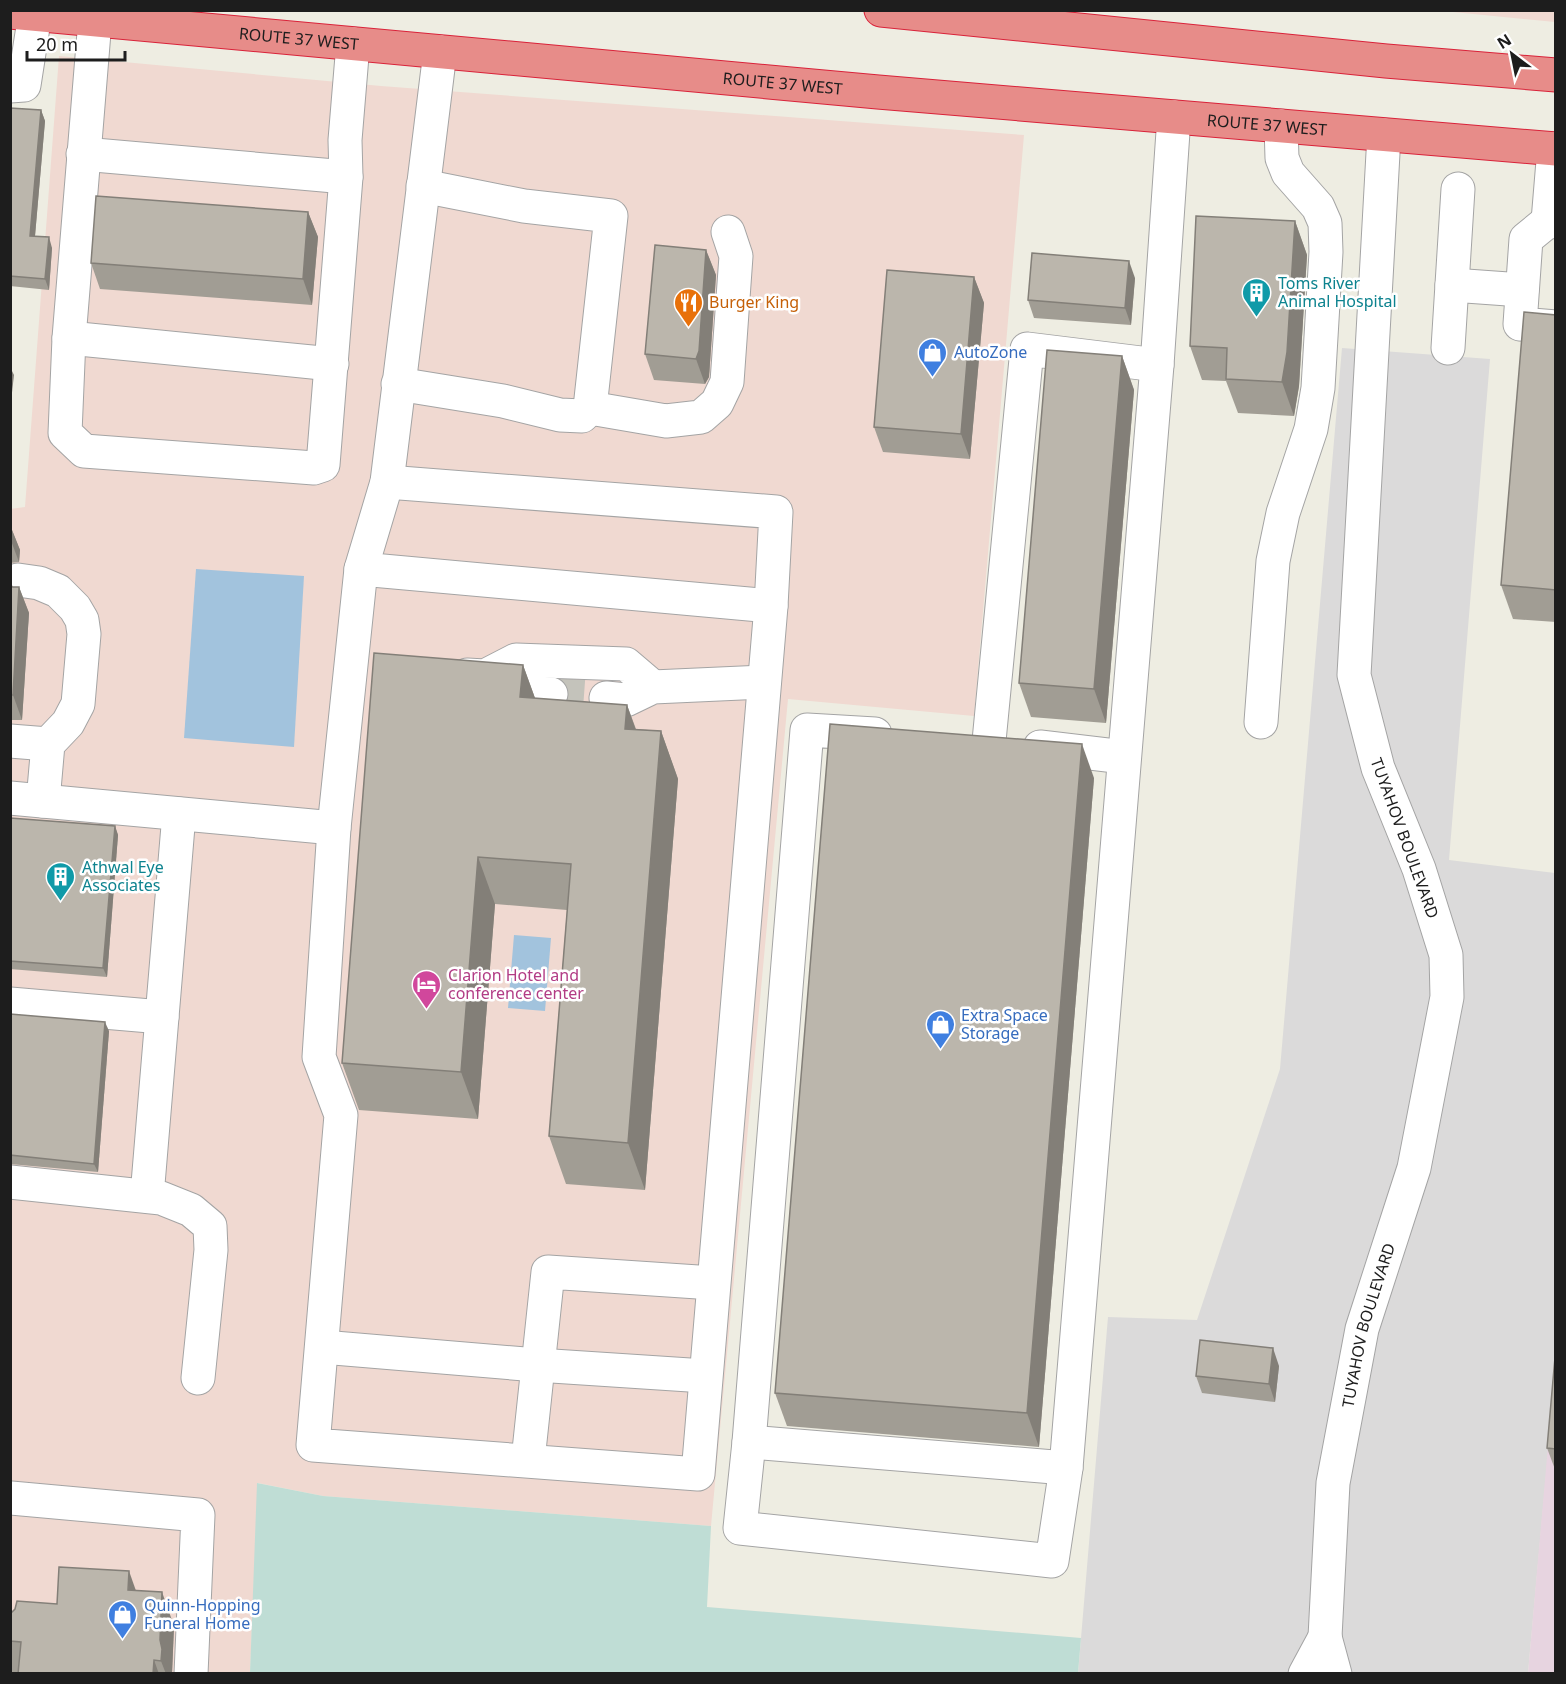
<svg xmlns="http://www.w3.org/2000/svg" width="1566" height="1684" viewBox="0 0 1566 1684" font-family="'Noto Sans',sans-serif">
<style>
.residential{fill:#dbdada}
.commercial{fill:#f0d9d1}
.industrial{fill:#e7d4e0}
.wetland{fill:#bfddd5}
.water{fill:#a2c3dd}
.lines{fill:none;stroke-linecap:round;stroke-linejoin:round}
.minor-tunnel{stroke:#c4c3bb;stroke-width:33;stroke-dasharray:33 16;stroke-linecap:butt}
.minor-casing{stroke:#a4a4a4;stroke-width:35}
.highway-casing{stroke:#d92239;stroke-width:35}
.minor{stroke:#fff;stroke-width:33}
.highway{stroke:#e78c89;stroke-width:33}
.wall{fill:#a19d94}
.shaded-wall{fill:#837f78}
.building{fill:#bbb6ac;stroke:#837f78;stroke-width:1.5}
.labels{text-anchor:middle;stroke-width:5;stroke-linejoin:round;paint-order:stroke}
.street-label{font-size:16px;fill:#1d1d1d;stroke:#fff}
.culture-label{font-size:16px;fill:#0d838f;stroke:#fff;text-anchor:start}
.food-label{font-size:16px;fill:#c56008;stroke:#fff;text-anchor:start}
.shop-label{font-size:16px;fill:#366cbe;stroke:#fff;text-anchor:start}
.hotel-label{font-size:16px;fill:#b23c85;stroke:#fff;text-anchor:start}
</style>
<rect width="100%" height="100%" fill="#eeede2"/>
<path class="residential" d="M1342,348L1490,359L1449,860L1555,873L1556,1366L1528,1673L1078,1674L1108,1317L1197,1320L1280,1069Z"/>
<g class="commercial">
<path d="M1443,11H1555V22Z"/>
<path d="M59,56L381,86L1024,135L974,716L788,699L711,1526L323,1496L258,1483L250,1673H11L10,509L25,507Z"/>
</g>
<path class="industrial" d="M1555,1366V1673H1528Z"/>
<path class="wetland" d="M257,1483L323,1496L711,1526L707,1607L1081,1638L1078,1673H250Z"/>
<g class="water">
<path d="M196,569L304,576L294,747L184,738Z"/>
<path d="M514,935L551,938L545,1011L508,1008Z"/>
</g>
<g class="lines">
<path class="minor-tunnel" d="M551,694L606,698"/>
<defs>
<g id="minor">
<path d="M95,20L69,338L65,433L84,451L314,468L323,465L346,177L345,140L353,44"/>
<path d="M10,86L24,85L35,14"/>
<path d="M1554,149L1548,221L1556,222"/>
<path d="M83,154L346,177"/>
<path d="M1548,221L1526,239L1520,324L1556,327"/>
<path d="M1452,285L1522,290"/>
<path d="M69,338L332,364"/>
<path d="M1448,348L1458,189"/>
<path d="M398,384L503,401L560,415L582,416L590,408L611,216L524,206L423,186"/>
<path d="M590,408L666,421L701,417L717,403L727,382L736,256L728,232"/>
<path d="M361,569L771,606"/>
<path d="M18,580L39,583L58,591L75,608L82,620L84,634L78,704L68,723L48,744L43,801"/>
<path d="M467,675L485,676L516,660L626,664L653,687"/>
<path d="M491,681L506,691L551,694"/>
<path d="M606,698L626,700L653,687L764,682"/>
<path d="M1261,722L1273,561L1283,513L1311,429L1318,388L1326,252L1325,223L1318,207L1288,173L1282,158L1281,126"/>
<path d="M875,734L807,730L749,1442L1066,1468L1157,365L1174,117"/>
<path d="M10,741L48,744"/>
<path d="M989,741L1027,349L1157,365"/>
<path d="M1040,747L1124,757"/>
<path d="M10,798L334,828L361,569L387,482L440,52"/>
<path d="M334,828L319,1057L341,1115L313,1445L698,1474L771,606L776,512L387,482"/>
<path d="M10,1004L162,1017"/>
<path d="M10,1182L161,1198L191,1210L210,1226L211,1250L198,1378"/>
<path d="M147,1196L179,814"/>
<path d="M322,1347L537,1365L705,1376"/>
<path d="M749,1442L740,1528L1052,1561L1066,1468"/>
<path d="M528,1460L548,1272L713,1283"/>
<path d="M11,1498L198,1515L191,1674"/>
<path id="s1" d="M1325,1637L1333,1483L1362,1329L1414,1168L1447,997L1446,955L1419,869L1378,768L1354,675L1384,135"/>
<path d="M1305,1674L1325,1637L1335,1674"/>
</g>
<g id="highway">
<path d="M881,10L1386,61L1556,75"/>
<path id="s2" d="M10,12L878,92L1556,149"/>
</g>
</defs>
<use href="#minor" class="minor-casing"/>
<use href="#highway" class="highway-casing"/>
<use href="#minor" class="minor"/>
<use href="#highway" class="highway"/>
</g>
<g class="wall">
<path d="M10,108L41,110L45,121L35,236L52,248L49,290L10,286Z"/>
<path d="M308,212L318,237L312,305L100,289L91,263Z"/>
<path d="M1295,221L1307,255L1299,386L1294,416L1238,413L1226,381L1202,380L1190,346Z"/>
<path d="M706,250L716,275L709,377L705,384L654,380L645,354Z"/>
<path d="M974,277L984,303L970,459L883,452L874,427Z"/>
<path d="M1135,278L1131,325L1034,318L1028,300Z"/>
<path d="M1556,315V622L1513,619L1501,585Z"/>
<path d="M1122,356L1134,390L1106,723L1031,717L1019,683Z"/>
<path d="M10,525L20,550L19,562L10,563Z"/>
<path d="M10,581L13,587H19L29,613L22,720H10Z"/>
<path d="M523,665L535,698L627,705L636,729L661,731L678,779L645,1190L566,1184L549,1136L567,910L495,904L478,1119L359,1110L342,1063Z"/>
<path d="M1094,778L1039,1447L787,1426L775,1393Z"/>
<path d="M10,818L115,826L118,835L107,977L10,969Z"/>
<path d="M10,1014L109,1031L98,1172L10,1164Z"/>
<path d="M1556,1346V1472L1547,1448Z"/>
<path d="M1279,1366L1275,1402L1202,1393L1196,1376Z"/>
<path d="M136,1591L174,1626L172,1674H10V1614L57,1604Z"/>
</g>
<g class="shaded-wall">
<path d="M41,110L45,121L34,247L30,236Z"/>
<path d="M308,212L318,237L312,305L303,279Z"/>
<path d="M1295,221L1307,255L1299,386L1294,416L1282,382Z"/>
<path d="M49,237L52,248L49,290L45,279Z"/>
<path d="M706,250L716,275L709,377L705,384L696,359Z"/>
<path d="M1129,261L1135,278L1131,325L1125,308Z"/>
<path d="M974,277L984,303L970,459L961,434Z"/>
<path d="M1122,356L1134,390L1106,723L1094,689Z"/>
<path d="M10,367L14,375L10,410Z"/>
<path d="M10,525L20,550L19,562L10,538Z"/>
<path d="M19,587L29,613L22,720L13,695Z"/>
<path d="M523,665L540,712L520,697Z"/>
<path d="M627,705L644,753L625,729Z"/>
<path d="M661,731L678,779L645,1190L628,1143Z"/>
<path d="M1082,744L1094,778L1039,1447L1027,1413Z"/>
<path d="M115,826L118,835L107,977L103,968Z"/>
<path d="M478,857L495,904L478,1119L461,1072Z"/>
<path d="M105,1022L109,1031L98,1172L94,1164Z"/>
<path d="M1273,1348L1279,1366L1275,1402L1269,1384Z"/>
<path d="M129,1571L141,1605L128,1590Z"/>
<path d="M162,1592L174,1626L172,1674H166L161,1661L160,1640Z"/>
<path d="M154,1660L159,1674H153Z"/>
</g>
<g class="building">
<path d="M10,108L41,110L30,236L49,237L45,279L10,276Z"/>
<path d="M96,196L308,212L303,279L91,263Z"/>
<path d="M1196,216L1295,221L1287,352L1282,382L1226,379L1227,348L1190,346Z"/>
<path d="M655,245L706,250L699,351L696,359L645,354Z"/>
<path d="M1032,253L1129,261L1125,308L1028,300Z"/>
<path d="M887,270L974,277L961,434L874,427Z"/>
<path d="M1524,312L1556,315V590L1501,585Z"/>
<path d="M1047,350L1122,356L1094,689L1019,683Z"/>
<path d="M10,587H19L13,695H10Z"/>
<path d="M374,653L523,665L520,697L627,705L625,729L661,731L628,1143L549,1136L571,864L478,857L461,1072L342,1063Z"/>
<path d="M830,724L1082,744L1027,1413L775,1393Z"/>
<path d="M10,818L115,826L103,968L10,961Z"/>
<path d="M10,1014L105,1022L94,1164L10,1155Z"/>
<path d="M1200,1340L1273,1348L1269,1384L1196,1376Z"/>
<path d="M1556,1346V1449L1547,1448Z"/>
<path d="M59,1567L129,1571L128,1590L162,1592L160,1640L162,1649L161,1661L154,1660L153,1674H18L21,1642L10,1641V1614L15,1609L17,1601L57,1604Z"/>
</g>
<defs>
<symbol id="building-pin" viewBox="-11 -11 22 30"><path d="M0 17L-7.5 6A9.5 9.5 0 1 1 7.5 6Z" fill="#0f9aa8" stroke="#fff"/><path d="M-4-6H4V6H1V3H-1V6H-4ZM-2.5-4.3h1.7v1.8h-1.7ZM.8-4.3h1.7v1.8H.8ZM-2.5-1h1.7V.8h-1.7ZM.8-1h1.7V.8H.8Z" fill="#fff"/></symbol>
<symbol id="restaurant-pin" viewBox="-11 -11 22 30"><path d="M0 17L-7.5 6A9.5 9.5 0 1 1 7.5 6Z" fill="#e8710a" stroke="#fff"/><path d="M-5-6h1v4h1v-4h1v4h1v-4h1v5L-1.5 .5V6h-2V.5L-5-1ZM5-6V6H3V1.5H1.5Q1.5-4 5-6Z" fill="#fff"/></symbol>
<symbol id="shop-pin" viewBox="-11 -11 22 30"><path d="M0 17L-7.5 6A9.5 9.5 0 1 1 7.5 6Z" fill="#3f7fe0" stroke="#fff"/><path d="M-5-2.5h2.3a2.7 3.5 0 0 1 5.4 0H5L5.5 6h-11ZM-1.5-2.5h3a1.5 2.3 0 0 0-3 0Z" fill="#fff"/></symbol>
<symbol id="hotel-pin" viewBox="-11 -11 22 30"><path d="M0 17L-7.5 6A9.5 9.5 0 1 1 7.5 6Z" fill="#d1479c" stroke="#fff"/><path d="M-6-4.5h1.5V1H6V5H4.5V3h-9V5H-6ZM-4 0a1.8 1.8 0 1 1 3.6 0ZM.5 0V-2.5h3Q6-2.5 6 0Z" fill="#fff"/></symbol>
</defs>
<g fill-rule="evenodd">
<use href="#building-pin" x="1240" y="276" width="33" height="45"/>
<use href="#restaurant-pin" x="672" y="286" width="33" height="45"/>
<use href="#shop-pin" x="916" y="336" width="33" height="45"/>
<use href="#building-pin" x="44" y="860" width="33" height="45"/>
<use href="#hotel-pin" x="410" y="968" width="33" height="45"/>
<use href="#shop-pin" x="924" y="1008" width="33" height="45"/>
<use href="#shop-pin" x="106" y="1598" width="33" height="45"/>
</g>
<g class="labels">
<g class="street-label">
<text dy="6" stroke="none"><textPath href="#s2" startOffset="290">ROUTE 37 WEST</textPath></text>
<text dy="6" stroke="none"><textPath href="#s2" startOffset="776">ROUTE 37 WEST</textPath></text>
<text dy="6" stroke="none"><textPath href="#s2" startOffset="1262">ROUTE 37 WEST</textPath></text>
<text transform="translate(1405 838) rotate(70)" y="6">TUYAHOV BOULEVARD</text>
<text dy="6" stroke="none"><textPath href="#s1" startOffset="316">TUYAHOV BOULEVARD</textPath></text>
</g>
<g class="culture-label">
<text x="1278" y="289">Toms River<tspan x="1278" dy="18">Animal Hospital</tspan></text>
<text x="82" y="873">Athwal Eye<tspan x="82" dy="18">Associates</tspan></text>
</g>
<g class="food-label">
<text x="709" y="308">Burger King</text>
</g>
<g class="shop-label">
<text x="954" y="358">AutoZone</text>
<text x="961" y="1021">Extra Space<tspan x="961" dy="18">Storage</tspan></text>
<text x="144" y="1611">Quinn-Hopping<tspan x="144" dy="18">Funeral Home</tspan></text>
</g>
<g class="hotel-label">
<text x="448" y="981">Clarion Hotel and<tspan x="448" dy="18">conference center</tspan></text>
</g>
</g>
<rect width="1566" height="1684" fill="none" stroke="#1d1d1d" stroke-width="24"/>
<g transform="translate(1512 54) rotate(328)" stroke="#ffffff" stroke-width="4.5" paint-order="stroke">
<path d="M0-4.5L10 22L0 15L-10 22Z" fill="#1d1d1d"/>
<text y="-9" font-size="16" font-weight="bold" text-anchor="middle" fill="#1d1d1d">N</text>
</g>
<path d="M27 51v9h98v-9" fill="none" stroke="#1d1d1d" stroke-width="3"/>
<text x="36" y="51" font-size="18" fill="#1d1d1d" stroke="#ffffff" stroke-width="4.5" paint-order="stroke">20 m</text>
</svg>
